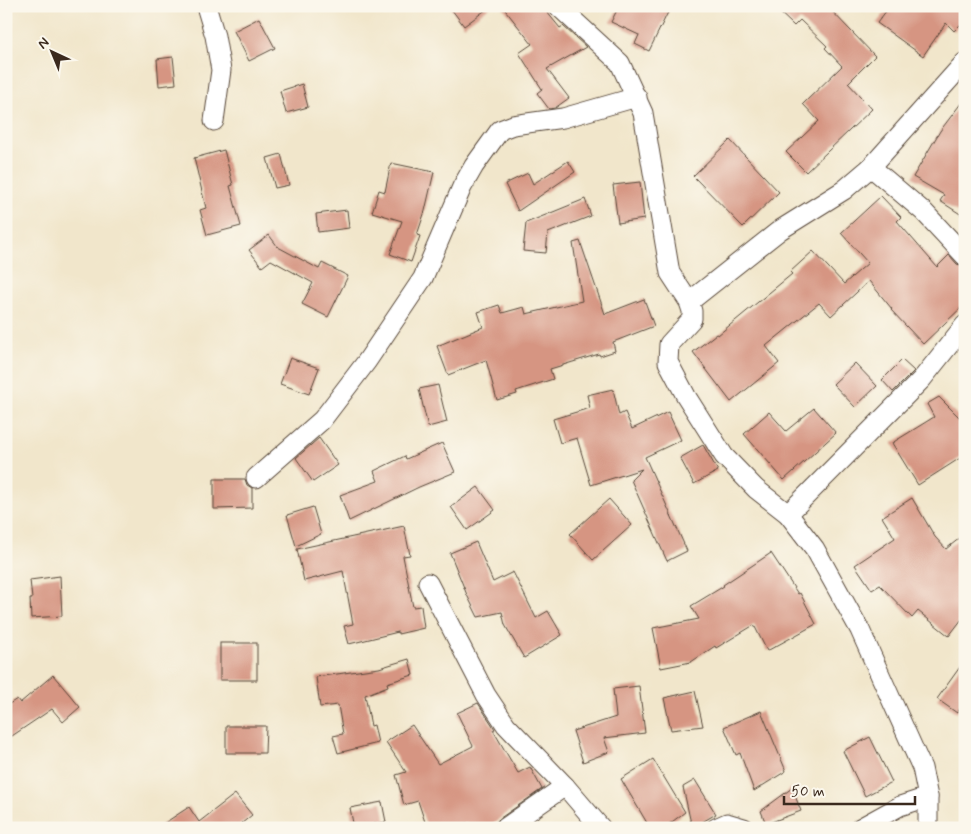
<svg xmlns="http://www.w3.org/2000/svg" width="971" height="834" viewBox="0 0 971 834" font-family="Mynerve,sans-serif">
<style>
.building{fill:#d69582}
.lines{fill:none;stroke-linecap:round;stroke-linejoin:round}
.street-casing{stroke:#564638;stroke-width:21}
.street{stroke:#fff;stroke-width:19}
</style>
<rect width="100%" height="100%" fill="#fbf7ec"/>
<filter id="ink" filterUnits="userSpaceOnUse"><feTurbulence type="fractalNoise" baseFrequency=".02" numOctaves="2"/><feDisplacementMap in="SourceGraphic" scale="10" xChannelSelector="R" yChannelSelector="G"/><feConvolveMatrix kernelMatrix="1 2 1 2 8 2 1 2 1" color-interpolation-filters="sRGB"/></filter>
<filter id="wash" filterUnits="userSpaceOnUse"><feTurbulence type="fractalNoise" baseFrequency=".0096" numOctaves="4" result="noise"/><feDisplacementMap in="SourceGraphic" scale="20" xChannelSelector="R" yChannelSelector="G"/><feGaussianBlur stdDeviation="1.12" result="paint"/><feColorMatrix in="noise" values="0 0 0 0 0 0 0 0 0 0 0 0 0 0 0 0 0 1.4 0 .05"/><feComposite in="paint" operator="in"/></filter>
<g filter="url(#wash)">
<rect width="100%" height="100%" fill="#f1e6cb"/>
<g id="blocks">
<g class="building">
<path d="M449,6H491L464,26Z"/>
<path d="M502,6H542L560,28L563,26L586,47L547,69L569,98L555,108L549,109L537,93L542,89L519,53L532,44Z"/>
<path d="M619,6H671L649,51L635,44L639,35L611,22Z"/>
<path d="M773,6H827L875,56L848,83L872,109L806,172L786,152L819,121L803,104L842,66L825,48L827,46L800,20L794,26Z"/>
<path d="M890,6H965V20L954,31L946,23L923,56L877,23Z"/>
<path d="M259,18L275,48L249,61L234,31Z"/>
<path d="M173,57L176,84L159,86L157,59Z"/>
<path d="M302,84L308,107L286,113L280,91Z"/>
<path d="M965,98V217L940,201L944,195L913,177L940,131Z"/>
<path d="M730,140L779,192L743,227L693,176Z"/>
<path d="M224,150L233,185L230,186L241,226L207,235L200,210L206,208L194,158Z"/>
<path d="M281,154L289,185L275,188L267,158Z"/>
<path d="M568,161L575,172L518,211L505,184L528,173L533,184Z"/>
<path d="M391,163L434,172L425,211L417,235L420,236L411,262L390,254L402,221L372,212L379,190L385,192Z"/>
<path d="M640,182L644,219L618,223L613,185Z"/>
<path d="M881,196L901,217L897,221L937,267L949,255L957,264L965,267V304L923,344L891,310L892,309L869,281L831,316L819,303L766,346L779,363L731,402L693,352L716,334L718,335L792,274L790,272L813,251L844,284L868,263L841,233Z"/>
<path d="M585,199L591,216L548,233L546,253L523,251L526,223Z"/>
<path d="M347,210L349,228L318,232L316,214Z"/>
<path d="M269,235L278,247L319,269L322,263L348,276L328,317L302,304L313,283L271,260L262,267L249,250Z"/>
<path d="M580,241L605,314L644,299L654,326L613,342L615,351L600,356L599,354L550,369L553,379L516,391L517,394L497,400L486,360L448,375L437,346L483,327L478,312L499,305L502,313L524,307L526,314L582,301L573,243Z"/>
<path d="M290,358L319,368L309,394L280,384Z"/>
<path d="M902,360L914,371L893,392L882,380Z"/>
<path d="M855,363L877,386L855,407L833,384Z"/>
<path d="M438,385L447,422L428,427L419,389Z"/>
<path d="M613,389L619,415L625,412L632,429L668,412L681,440L645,457L687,551L667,561L631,480L642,469L591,485L577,438L560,443L553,419L590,408L587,395Z"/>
<path d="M939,397L965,423V455L918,485L892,443L934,417L927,404Z"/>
<path d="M814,408L836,433L784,480L744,434L769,412L786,431Z"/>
<path d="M319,438L338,465L313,482L296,458Z"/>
<path d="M442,443L455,472L419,487L349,521L340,495L378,481L374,471L405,456L406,459Z"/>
<path d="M703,445L718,471L694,484L680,458Z"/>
<path d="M214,479H245L247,485L252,488V508L214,509Z"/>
<path d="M478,487L495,510L467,530L451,507Z"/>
<path d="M912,498L935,537L946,549L965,534V615L949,636L918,611L912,618L880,585L872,590L855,565L895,538L882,517Z"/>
<path d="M609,499L632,525L593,560L570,534Z"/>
<path d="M313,507L321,534L296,546L287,515Z"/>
<path d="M404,526L410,555L403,556L413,607L421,606L424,628L398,634V632L349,644L344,626L353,624L343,571L304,581L297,549Z"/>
<path d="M476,542L493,582L513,572L536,618L548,611L562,635L524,658L505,625L502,612L478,617L467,595L450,553Z"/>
<path d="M771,553L798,594L800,593L816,624L767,651L754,625L716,648L715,646L691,662L661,668L653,628L699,619L691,606L724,586L723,585Z"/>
<path d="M60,576L62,616L31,618L30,599H32L30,580Z"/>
<rect x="220" y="643" width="37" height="37"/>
<path d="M409,659L413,675L387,683L388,686L365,695L371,726L374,725L378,743L338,753L333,736L343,734L338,705L320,707L316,677L379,668Z"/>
<path d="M965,660V702L957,713L937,699Z"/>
<path d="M53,675L80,707L63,722L52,709L6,740V706L17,699L20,703Z"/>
<path d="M639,686L645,733L604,738L609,752L583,762L573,731L616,717L613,689Z"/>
<path d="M695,691L703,726L671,730L664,698Z"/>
<path d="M478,703L495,729L493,730L518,773L530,767L542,789L499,819L495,823L485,828H468L467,823L453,828H427L418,801L404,805L396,775L406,772L386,742L412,725L438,764L473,746L457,713Z"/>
<path d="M761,711L786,771L754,791L740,753L736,755L724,727Z"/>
<path d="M226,726H266L265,753H226Z"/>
<path d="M870,737L892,782L865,796L843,751Z"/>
<path d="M653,759L685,812L664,828H650L621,779Z"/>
<path d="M695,780L716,814L692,828L683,787Z"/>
<path d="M792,788L801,811L766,824L761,811Z"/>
<path d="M235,794L252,815L236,828H157L189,807L199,822Z"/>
<path d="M382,802L386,822L354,828L350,808Z"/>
</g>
</g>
</g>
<g filter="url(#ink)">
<use href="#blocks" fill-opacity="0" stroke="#564638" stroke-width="1"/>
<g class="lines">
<defs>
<g id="street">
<path d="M206,6L215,36L221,70L214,121"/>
<path d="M558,6L620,63L643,113L670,273L689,302L692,311V319L669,344L668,362L686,396L724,456L756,489L788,514L815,549L860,630L922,768L928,797V828"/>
<path d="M871,167L924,212L965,256"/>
<path d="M689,302L780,230L844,190L871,167L965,62"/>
<path d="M256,478L322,420L367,361L423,278L462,187L474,166L500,130L513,125L563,118L637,97"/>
<path d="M788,514L922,379L965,325"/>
<path d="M428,583L486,695L506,725L565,786L601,828"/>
<path d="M505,828L565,786"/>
<path d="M716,828L727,823L744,828"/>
<path d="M860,828L900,806L928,797"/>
</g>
</defs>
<use href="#street" class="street-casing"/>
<use href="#street" class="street"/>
</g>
</g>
<rect width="971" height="834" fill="none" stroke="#fbf7ec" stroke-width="25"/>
<g transform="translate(52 52) rotate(316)" stroke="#fbf7ec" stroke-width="4" paint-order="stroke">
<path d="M0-4L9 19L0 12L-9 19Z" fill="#3b2a1e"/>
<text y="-8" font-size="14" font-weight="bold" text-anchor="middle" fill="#3b2a1e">N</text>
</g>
<path d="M784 796v8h131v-8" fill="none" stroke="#3b2a1e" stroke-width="2.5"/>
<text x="791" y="796" font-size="15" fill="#3b2a1e" stroke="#fbf7ec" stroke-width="4" paint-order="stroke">50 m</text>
</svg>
